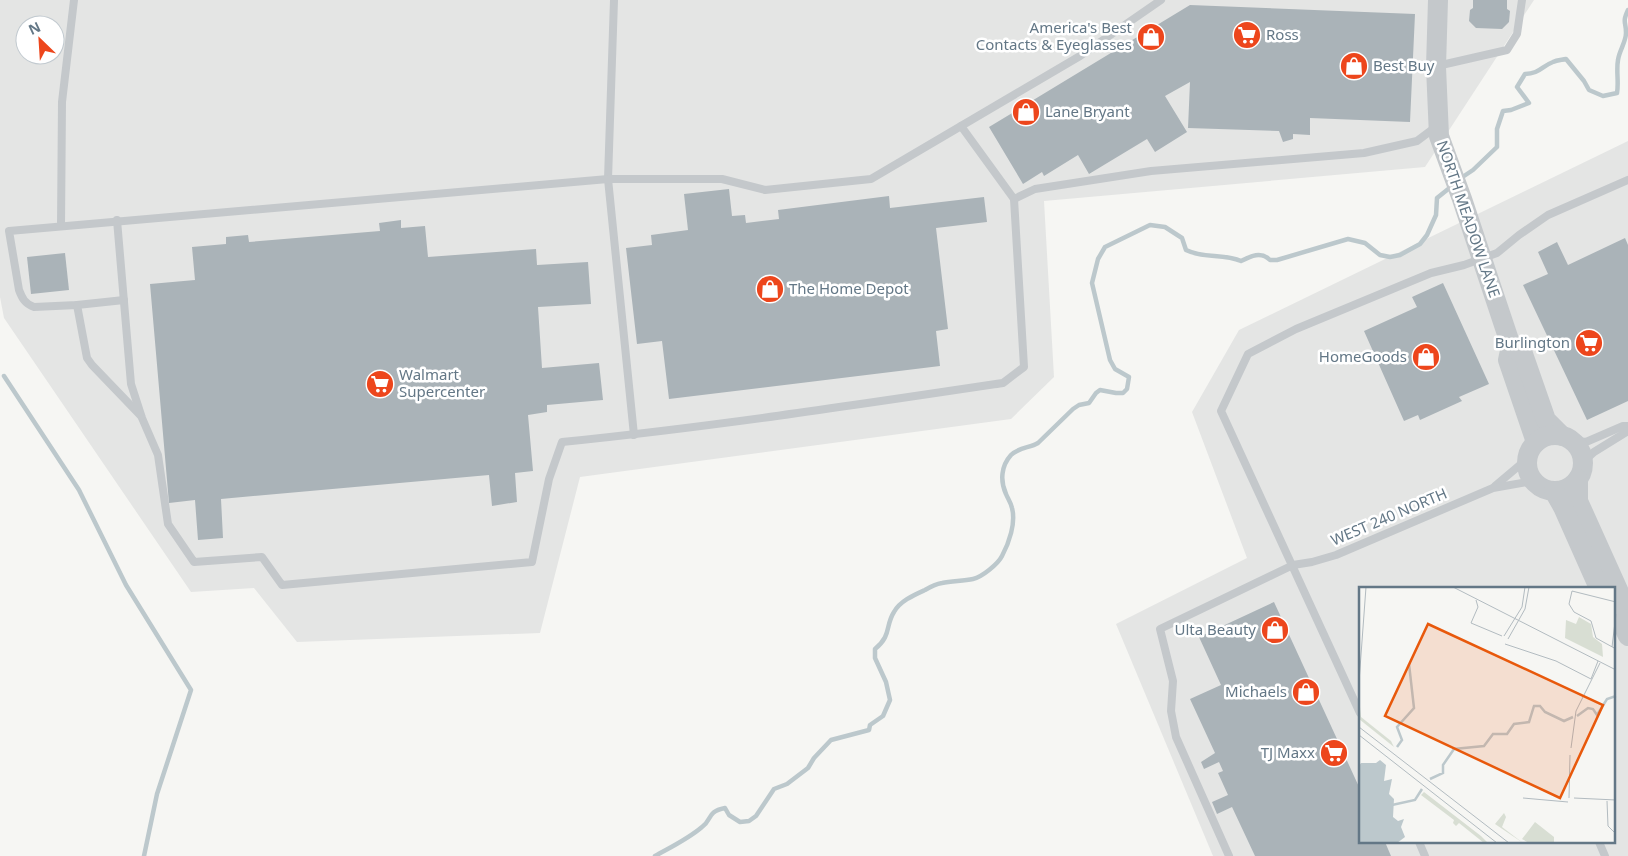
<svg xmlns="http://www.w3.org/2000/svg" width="1628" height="856" viewBox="0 0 1628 856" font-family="'Noto Sans',sans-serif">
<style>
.built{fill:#e4e5e4;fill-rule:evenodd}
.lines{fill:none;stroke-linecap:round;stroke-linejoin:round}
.stream{stroke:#bcc8cc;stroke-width:4.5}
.building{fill:#aab3b8}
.service{stroke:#c4c8cb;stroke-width:8}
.tertiary{stroke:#c4c8cb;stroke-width:20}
.labels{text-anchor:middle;stroke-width:5;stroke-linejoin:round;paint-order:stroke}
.poi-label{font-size:15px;fill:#637786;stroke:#fff;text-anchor:end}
.street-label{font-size:15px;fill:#637786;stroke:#fff}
.inset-river{fill:none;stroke:#bcc8cc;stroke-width:2.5}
.inset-road{fill:none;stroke:#b2bbc0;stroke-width:1}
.view{fill:#e8590c;fill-opacity:0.15;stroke:#e8590c;stroke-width:2.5}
.inset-edge{fill:none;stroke:#637786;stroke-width:2.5}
</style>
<rect width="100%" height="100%" fill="#f6f6f3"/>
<g class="built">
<path d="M0,0H1534L1425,167L1044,201L1054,377L1011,419L580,477L540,633L297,642L254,588L191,592L4,318L0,297ZM25,25H55V55H25Z"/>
<path d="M1628,141V856H1213L1116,624L1247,558L1192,412L1239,330ZM1360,588H1614V842H1360Z"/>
</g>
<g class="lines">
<g class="stream">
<path d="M1461,178L1473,170L1497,147V129L1503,111L1511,110L1529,103L1517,87L1525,74C1539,74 1542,66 1553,62C1557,60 1562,60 1566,59L1584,81L1589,90L1603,96L1617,93C1619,82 1616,71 1618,60C1619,51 1626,42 1626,33C1626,21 1622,23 1628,10"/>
<path d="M4,376L79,490L126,585L191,690L157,794L144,856"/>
<path d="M655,856C671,847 688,839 702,827C713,819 706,812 725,808L729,815L740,822L749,821L756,816L774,789L787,784L808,768L814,758L831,740L869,730L870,725L883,716L890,700L886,682L875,658V649C892,635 885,626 894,612C900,601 914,595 925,590C930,587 936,584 942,583C952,581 963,581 973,579C982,577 998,564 1002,556C1009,543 1016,523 1012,508C1011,503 1008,499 1006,494C1000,481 1001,466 1011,455C1019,447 1030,448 1038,443L1073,409L1079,405L1089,403L1096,393L1100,390L1116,393H1123L1127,389L1129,377L1115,369L1110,360L1092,283L1098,259L1105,247L1150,225L1165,227L1182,238L1186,250C1204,259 1223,253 1241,261C1251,256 1261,251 1270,260H1277L1348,239L1365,243L1380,255L1390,257L1400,255L1420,244L1427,235L1436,215L1437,198L1452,186"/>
</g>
</g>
<g class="building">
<path d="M1473,0H1507V9L1510,11L1509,22L1502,29L1476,28L1469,21L1470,10L1473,8Z"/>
<path d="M1190,5L1415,14L1410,122L1310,118V135L1293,134V139L1283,142L1279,131L1188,128L1190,82L1165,96L1187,132L1155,152L1147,139L1089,174L1078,155L1044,176L1042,172L1023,184L989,127Z"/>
<path d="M729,189L732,216L745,215L746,223L779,219L778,210L889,196L890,208L984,197L987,222L936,228L948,329L936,331L940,366L669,399L662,341L637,344L626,248L652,245L651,235L688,230L684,194Z"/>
<path d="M401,220V228L425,226L428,257L536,249L537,265L588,262L591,304L538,307L542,368L599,363L603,400L547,405V412L528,415L533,471L515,473L517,502L492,506L489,475L221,499L223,538L198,540L195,500L169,503L150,284L195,280L192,247L226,244V237L248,235L249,242L380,231L379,223Z"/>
<path d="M1625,238L1628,245V401L1587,420L1523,285L1548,274L1538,252L1557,242L1568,265Z"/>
<path d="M65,253L69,290L31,294L27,257Z"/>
<path d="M1443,283L1489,384L1459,397L1462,401L1420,420L1418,415L1404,421L1364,331L1417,307L1412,297Z"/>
<path d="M1274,602L1360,789V842H1385L1391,856H1255L1232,807L1217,814L1212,802L1228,795L1218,773L1223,771L1219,762L1204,769L1201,762L1215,753L1190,699L1221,685L1199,637Z"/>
</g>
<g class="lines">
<g class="service">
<path d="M614,0L608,179L634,435"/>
<path d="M1437,66L1507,50L1517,34L1522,0"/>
<path d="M1014,199L1035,189L1151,171L1364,153L1417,141L1437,126"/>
<path d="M117,220L131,384L142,418L158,455L168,524L194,562L262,557L282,585L532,562L549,479L562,442C710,427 856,405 1003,383L1024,367L1014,199L961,126"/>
<path d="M61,226L62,102L74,0"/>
<path d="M124,300L77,305L34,307C25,304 22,298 19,290L9,231L608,179H722L765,190L871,179L1080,56L1161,0"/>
<path d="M77,305L87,358L92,365L141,416"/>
<path d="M1571,440L1586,442L1623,426H1628"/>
<path d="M1583,462L1594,452L1628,431"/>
<path d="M1495,486L1527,459"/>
<path d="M1360,713L1221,411L1248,354L1296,329L1431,273L1464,265L1497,253L1519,235L1548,215L1628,180"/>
<path d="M1419,842L1425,856"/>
<path d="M1599,842L1605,856"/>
<path d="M1229,856L1176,737L1171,711L1173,681L1160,629L1293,565L1312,562L1336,555L1493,488L1533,481"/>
</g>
<g class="tertiary">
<path d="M1438,0L1436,67L1439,136L1462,199L1511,346L1508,360L1536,442"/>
<path d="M1511,346L1523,354L1546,420L1562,436"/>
<circle cx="1555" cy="463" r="28"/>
<path d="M1578,479V501L1619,592V617"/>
<path d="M1554,491L1563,507L1599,588"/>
<path d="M1614,611L1619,617L1628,636"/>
</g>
</g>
<defs>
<symbol id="supermarket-disc" viewBox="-11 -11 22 22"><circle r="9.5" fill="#ed461c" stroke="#fff"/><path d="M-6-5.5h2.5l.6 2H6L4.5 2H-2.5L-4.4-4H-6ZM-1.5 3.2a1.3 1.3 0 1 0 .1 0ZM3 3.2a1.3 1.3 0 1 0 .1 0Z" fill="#fff"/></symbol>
<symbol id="shop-disc" viewBox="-11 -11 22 22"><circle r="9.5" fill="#ed461c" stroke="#fff"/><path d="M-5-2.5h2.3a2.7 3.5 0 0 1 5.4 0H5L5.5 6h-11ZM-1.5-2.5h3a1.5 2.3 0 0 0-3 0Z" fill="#fff"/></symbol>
</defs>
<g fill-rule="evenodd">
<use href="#supermarket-disc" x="1231" y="19" width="32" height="32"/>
<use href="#shop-disc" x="1135" y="21" width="32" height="32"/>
<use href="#shop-disc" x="1338" y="50" width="32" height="32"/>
<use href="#shop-disc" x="1010" y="96" width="32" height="32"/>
<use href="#shop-disc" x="754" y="273" width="32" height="32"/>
<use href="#supermarket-disc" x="1573" y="327" width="32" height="32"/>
<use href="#shop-disc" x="1410" y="341" width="32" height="32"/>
<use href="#supermarket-disc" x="364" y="368" width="32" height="32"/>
<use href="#shop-disc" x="1259" y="614" width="32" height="32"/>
<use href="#shop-disc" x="1290" y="676" width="32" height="32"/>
<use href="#supermarket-disc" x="1318" y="737" width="32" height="32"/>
</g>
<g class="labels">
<g class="poi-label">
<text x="1132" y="33">America's Best<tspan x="1132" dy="17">Contacts &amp; Eyeglasses</tspan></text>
<text x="1266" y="40" text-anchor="start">Ross</text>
<text x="1373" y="71" text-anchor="start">Best Buy</text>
<text x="1045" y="117" text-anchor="start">Lane Bryant</text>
<text x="789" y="294" text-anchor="start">The Home Depot</text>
<text x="1570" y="348">Burlington</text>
<text x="1407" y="362">HomeGoods</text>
<text x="399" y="380" text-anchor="start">Walmart<tspan x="399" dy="17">Supercenter</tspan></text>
<text x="1256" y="635">Ulta Beauty</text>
<text x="1287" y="697">Michaels</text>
<text x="1315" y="758">TJ Maxx</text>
</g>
<g class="street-label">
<text transform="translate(1468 219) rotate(71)" y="5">NORTH MEADOW LANE</text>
<text transform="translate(1389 517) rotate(-23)" y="5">WEST 240 NORTH</text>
</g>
</g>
<g transform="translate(1359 587)">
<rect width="256" height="256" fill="#f6f6f3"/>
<path d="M220,30L232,37L234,50L243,57L244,70L206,51L207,33L217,37ZM0,110L2,130L32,154L35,160L0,132ZM65,205L122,249L129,256H125L100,236L97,239L94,236L95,233L62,208ZM145,226L147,230L143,240L164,256L136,237ZM176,235L195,250V256H170L163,252Z" fill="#d8ded3"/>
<path d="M21,173L27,178L25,194L33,192L30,207L35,212L34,230L39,234L45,232L42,240L46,250L38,256H0V179L2,176H17Z" fill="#bcc8cc"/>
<path class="inset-river" d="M218,129L229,121L234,122L238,128L248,112L257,109M38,160L43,153L38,140L55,121L50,77M71,192L84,186V178L95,162L125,159L134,147H148L155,137L170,135L175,119H181L186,125L205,134L214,130M33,218L56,213L63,202"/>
<path class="inset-road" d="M94,0L257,83M117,13L119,20L112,36L143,49M257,15L213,4L210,17L215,25L232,34L237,51L257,62M145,49L163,20L166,0M149,52L166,22L170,0M146,57L197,74L232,92M253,60L257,27M232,92L239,74M0,95L7,0M0,140L150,256M0,148L138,256M212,161L217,124L241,76M164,211L209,215M210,211L211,168M215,211L257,213M248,214L249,239L257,247"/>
<path class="view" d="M69,37L244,118L201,211L26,129Z"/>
<rect width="256" height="256" class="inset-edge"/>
</g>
<g transform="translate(40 40) rotate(335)"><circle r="24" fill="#ffffff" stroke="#c1c9cf"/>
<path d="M0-4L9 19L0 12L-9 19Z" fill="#ed461c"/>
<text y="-8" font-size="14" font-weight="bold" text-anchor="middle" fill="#637786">N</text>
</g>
</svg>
